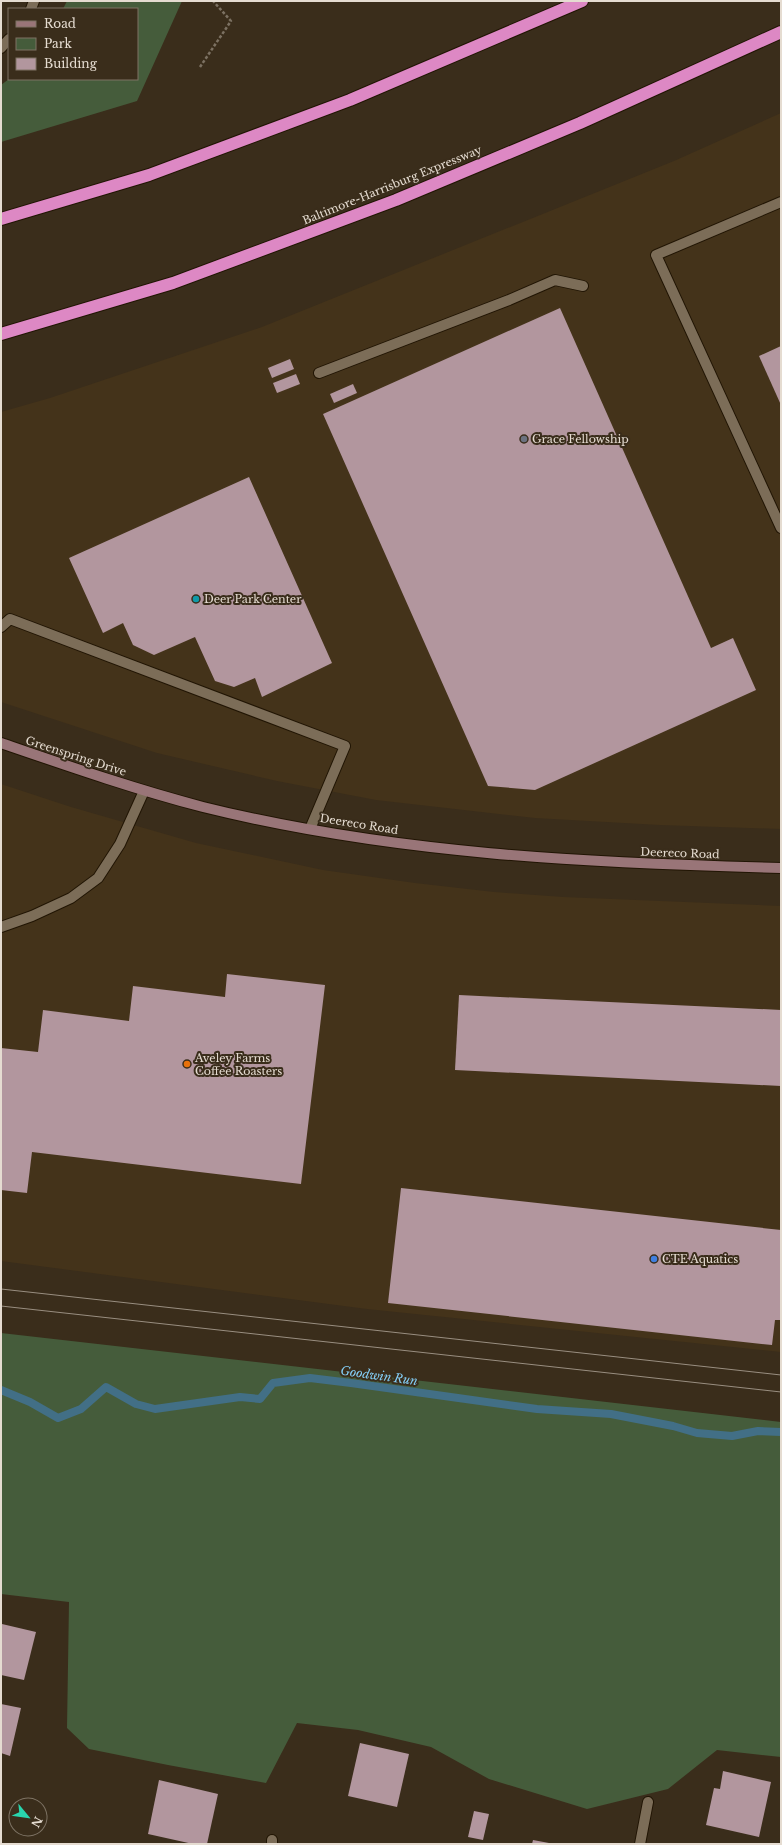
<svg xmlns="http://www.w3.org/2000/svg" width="782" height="1845" viewBox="0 0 782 1845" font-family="'Libre Baskerville',serif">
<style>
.built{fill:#44331a}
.green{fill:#455c3b}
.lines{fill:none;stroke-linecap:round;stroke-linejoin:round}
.stream{stroke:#426f86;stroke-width:8}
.building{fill:#b2969e}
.service-casing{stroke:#211504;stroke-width:12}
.minor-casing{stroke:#211504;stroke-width:12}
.secondary-casing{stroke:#211504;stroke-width:12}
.motorway-casing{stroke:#211504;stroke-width:14}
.path{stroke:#7c7162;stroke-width:2.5;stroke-dasharray:3 2;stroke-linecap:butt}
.service{stroke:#7c6d58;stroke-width:10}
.minor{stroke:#7c6d58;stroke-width:10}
.secondary{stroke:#997578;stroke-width:10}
.motorway{stroke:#dd88c4;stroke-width:12}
.tram{stroke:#998e80;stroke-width:1}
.worship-dot{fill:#6b7280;stroke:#3a2d1b;stroke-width:1.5}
.culture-dot{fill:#0f9aa8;stroke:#3a2d1b;stroke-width:1.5}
.food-dot{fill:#e8710a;stroke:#3a2d1b;stroke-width:1.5}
.shop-dot{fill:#3f7fe0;stroke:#3a2d1b;stroke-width:1.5}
.labels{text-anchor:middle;stroke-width:4;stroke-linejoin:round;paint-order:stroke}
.street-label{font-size:11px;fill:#e5dcd1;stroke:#3a2d1b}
.poi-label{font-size:11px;fill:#e5dcd1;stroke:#3a2d1b;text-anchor:start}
.water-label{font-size:12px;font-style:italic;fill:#84cdf5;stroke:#3a2d1b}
</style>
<rect width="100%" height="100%" fill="#3a2d1b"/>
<g class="built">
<path d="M781,113V829L660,825L535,818L376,800L277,781L157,753L1,702V412L50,398L262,327L674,161Z"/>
<path d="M1,784L71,807L196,843L323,870L415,883L494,892L563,897L781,906V1352L367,1309L1,1261Z"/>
</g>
<g class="green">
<path d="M67,1H182L137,101L1,142V85L9,79H137V9H63Z"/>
<path d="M1,1333L781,1422V1757L717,1750L668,1789L587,1809L489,1779L431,1747L358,1730L297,1723L266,1783L168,1765L89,1749L67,1728L69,1602L1,1594Z"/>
</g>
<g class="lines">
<path class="stream" d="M1,1390L30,1402L58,1418L81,1409L106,1387L136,1404L155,1409L240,1397L260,1399L273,1383L310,1378L351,1383L537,1409L611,1414L673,1426L697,1433L732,1436L758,1431L781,1432"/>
</g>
<g class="building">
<path d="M560,308L711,648L733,638L756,690L535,790L488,786L323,414Z"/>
<path d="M781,346V405L759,356Z"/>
<path d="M290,359L294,369L272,378L268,368Z"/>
<path d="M296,374L300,384L277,393L273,383Z"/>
<path d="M353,384L357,393L334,403L330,394Z"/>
<path d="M249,477L332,663L262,697L255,678L234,687L215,681L195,637L154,655L133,645L123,623L103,633L69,558Z"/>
<path d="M227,974L325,985L301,1184L32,1152L27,1193L1,1190V1048L38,1052L43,1010L129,1021L133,986L225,997Z"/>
<path d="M459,995L781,1010V1086L455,1070Z"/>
<path d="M401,1188L781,1230V1320H775L772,1345L388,1303Z"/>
<path d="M2,1624L36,1632L24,1680L1,1675Z"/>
<path d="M1,1704L21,1708L10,1756L1,1753Z"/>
<path d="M360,1743L409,1754L397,1807L348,1796Z"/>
<path d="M723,1771L771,1782L759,1837L706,1825L714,1788L720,1789Z"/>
<path d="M159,1780L218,1794L207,1844H193L148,1834Z"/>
<path d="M474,1811L489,1814L483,1840L468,1837Z"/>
<path d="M533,1840L549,1843V1844H532Z"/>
</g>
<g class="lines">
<defs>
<g id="service">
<path d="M781,202L656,255L781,528"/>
<path d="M319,373L509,300L555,280L583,286"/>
<path d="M1,627L10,619L345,746L310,829"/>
<path d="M272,1844V1840"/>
</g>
<g id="minor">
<path d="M31,9L34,1"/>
<path d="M1,48L9,39"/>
<path d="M1,927L32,916L71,898L98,878L120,844L144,791"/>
<path d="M640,1844L648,1802"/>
</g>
<path id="secondary" d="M1,743C68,766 134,789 203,807C392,854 587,863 781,868"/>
<g id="motorway">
<path d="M1,219L149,175L350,100L582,1"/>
<path d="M1,334L173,283L396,200L580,123L781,32"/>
</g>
</defs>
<use href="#service" class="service-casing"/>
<use href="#minor" class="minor-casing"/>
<use href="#secondary" class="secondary-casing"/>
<use href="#motorway" class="motorway-casing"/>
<path class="path" d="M200,67L231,21L213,1"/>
<use href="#service" class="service"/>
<use href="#minor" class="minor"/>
<use href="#secondary" class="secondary"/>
<use href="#motorway" class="motorway"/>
<g class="tram">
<path d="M1,1289L781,1375"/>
<path d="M1,1306L781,1392"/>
</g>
</g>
<circle class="worship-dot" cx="524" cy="439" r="4"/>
<circle class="culture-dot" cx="196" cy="599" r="4"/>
<circle class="food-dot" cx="187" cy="1064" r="4"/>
<circle class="shop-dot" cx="654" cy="1259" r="4"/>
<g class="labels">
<g class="street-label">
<text transform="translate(392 185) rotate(-22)" y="4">Baltimore-Harrisburg Expressway</text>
<text transform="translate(76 756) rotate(18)" y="4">Greenspring Drive</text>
<text transform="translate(359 824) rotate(9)" y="4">Deereco Road</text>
<text transform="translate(680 853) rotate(2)" y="4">Deereco Road</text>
</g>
<g class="poi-label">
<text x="532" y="443">Grace Fellowship</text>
<text x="204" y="603">Deer Park Center</text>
<text x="195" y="1062">Aveley Farms<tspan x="195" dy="13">Coffee Roasters</tspan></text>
<text x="662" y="1263">CTE Aquatics</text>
</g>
<g class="water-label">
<text transform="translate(379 1376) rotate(8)" y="4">Goodwin Run</text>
</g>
</g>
<rect width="782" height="1845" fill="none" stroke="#e5dcd1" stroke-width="4"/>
<rect x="8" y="8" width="130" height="72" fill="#3a2d1b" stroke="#7e7364"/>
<rect x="16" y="21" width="20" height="6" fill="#997578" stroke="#7e7364"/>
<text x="44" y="28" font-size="12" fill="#e5dcd1">Road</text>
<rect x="16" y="38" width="20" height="12" fill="#455c3b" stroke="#7e7364"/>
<text x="44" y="48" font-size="12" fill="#e5dcd1">Park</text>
<rect x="16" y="58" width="20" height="12" fill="#b2969e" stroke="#7e7364"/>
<text x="44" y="68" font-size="12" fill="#e5dcd1">Building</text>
<g transform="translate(28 1817) rotate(119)"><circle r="19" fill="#3a2d1b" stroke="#7e7364"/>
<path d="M0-3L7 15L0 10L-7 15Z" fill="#29d5ad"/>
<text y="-6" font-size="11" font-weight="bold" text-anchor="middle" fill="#e5dcd1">N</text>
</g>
</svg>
